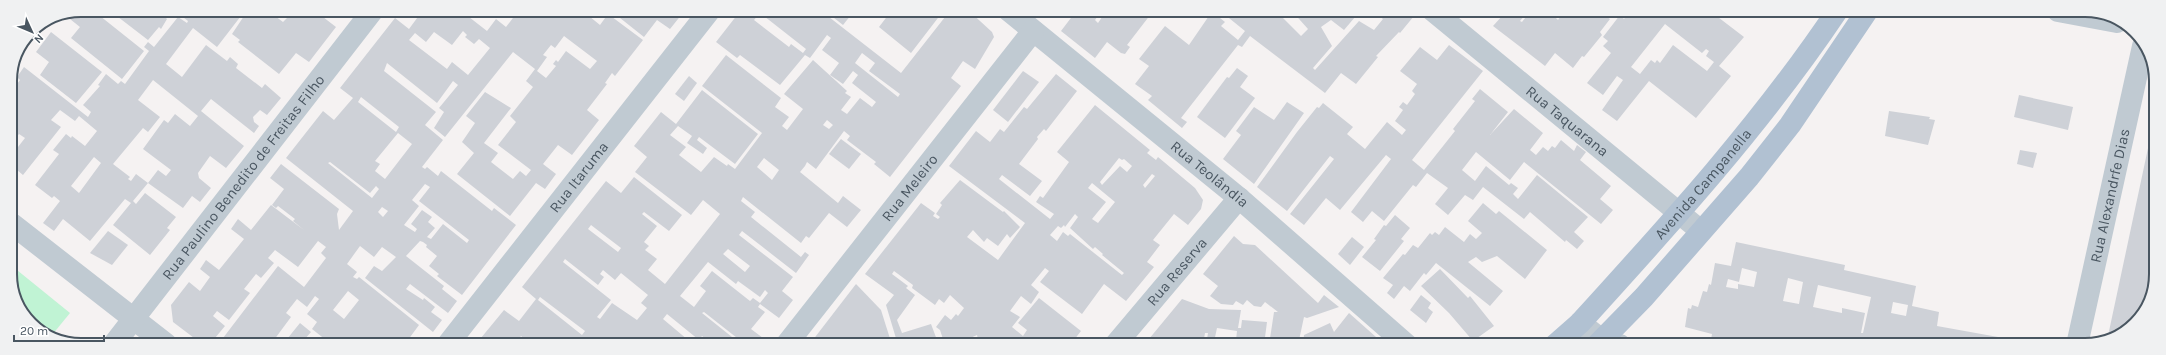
<svg xmlns="http://www.w3.org/2000/svg" width="2166" height="355" viewBox="0 0 2166 355" font-family="Karla,sans-serif">
<style>
.green{fill:#c0f3d4}
.building{fill:#ced1d7;fill-rule:evenodd}
.lines{fill:none;stroke-linecap:round;stroke-linejoin:round}
.minor{stroke:#c0cad2;stroke-width:22}
.major{stroke:#b1c1d2;stroke-width:22}
.labels{text-anchor:middle;stroke-width:4;stroke-linejoin:round;paint-order:stroke}
.street-label{font-size:15px;fill:#495661;stroke:#fff}
.rim{fill:none;stroke:#495661;stroke-width:2}
</style>
<rect width="100%" height="100%" fill="#f5f2f2"/>
<path class="green" d="M12,266L70,313L52,335L34,327L12,292Z"/>
<g class="building">
<path d="M81,10H96L95,12L144,51L122,79L71,38L80,27L65,15Z"/>
<path d="M109,10H164L169,14L166,18L167,19L161,29L159,27L148,40Z"/>
<path d="M174,10H242L244,12L217,47L193,28L166,64L182,77L206,45L227,61L230,57L238,64L236,68L262,88L265,84L281,98L267,115L260,110L253,117L254,122L259,126L254,133L211,99L201,111L244,146L226,168L210,156L198,173L199,178L211,188L200,202L192,196L183,208L148,183L158,170L166,176L171,170L143,149L164,120L168,123L175,114L190,126L198,116L153,80L138,100L160,117L148,132L143,128L113,164L130,177L128,179L131,181L136,174L148,183L133,201L136,204L145,193L176,217L167,228L170,230L150,255L113,225L131,203L125,199L90,241L63,219L54,231L43,223L60,201L54,196L52,198L35,185L59,154L53,150L66,134L71,138L72,136L85,146L97,131L79,116L75,121L60,110L51,120L61,127L23,175L11,165V156L25,138L19,134L11,144L10,94L20,80L17,77L24,67L88,117L91,112L83,105L100,86L98,85L106,74L118,84L121,81L125,84L149,51L144,47L148,42L154,47L178,17L187,23L188,21ZM94,157L101,163L79,193L71,186Z"/>
<path d="M248,10H267L283,22L287,18L277,10H328L323,17L336,27L309,62L296,53L279,74L238,42L240,40L232,34Z"/>
<path d="M423,10H460L487,31L496,19L506,27L519,10H577L576,12L581,15L584,12L600,25L608,14L643,40L615,76L612,73L605,83L607,84L587,110L599,120L572,155L558,145L543,164L556,174L545,189L536,183L510,216L457,174L474,153L462,142L475,123L466,116L485,92L511,108L484,143L498,153L491,162L513,179L520,171L526,176L531,170L498,145L516,122L510,116L533,87L526,81L535,69L513,52L445,137L434,128L444,112L439,108L458,85L453,81L437,103L387,63L384,71L436,112L425,125L443,140L422,167L425,169L427,167L438,176L441,171L492,211L494,208L516,225L462,295L437,276L439,274L429,266L437,256L426,247L427,245L423,242L420,241L406,256L444,286L442,289L457,301L448,313L410,284L406,289L423,300L424,298L435,307L431,312L442,320L433,332L365,278L374,266L382,271L396,257L382,247L374,257L360,246L347,264L357,272L353,277L357,279L359,277L419,325L405,344H351L347,341L345,344H331L312,329L317,322L307,314L319,299L315,296L307,307L297,299L286,313L291,317L271,344H223L220,342L278,266L304,287L326,258L321,253L326,247L318,241L298,267L275,250L268,258L274,263L261,278L256,274L244,289L250,293L229,320L217,311L213,316L225,326L210,344H202L173,322L171,305L189,282L200,291L210,277L200,269L206,260L219,270L244,239L231,229L238,219L251,230L271,205L304,230L293,221L295,219L278,206L276,208L272,205L284,189L270,178L281,164L339,209L337,214L339,230L353,211L286,158L323,111L334,120L353,98L340,88L395,18L409,29ZM463,31L467,35L465,37L474,44L479,39L490,48L468,75L452,62L447,69L409,40L415,33L426,42L434,32L452,45ZM564,36L597,61L590,69L566,51L558,62L556,60L553,64L556,66L546,78L537,71L547,57L543,55L551,45L555,48ZM361,97L399,127L396,132L358,102ZM398,133L412,144L385,179L375,171L380,164L375,161ZM330,162L370,193L376,186L379,189L372,198L328,163ZM425,184L430,187L419,201L469,240L467,243L443,224L431,239L427,237L435,228L428,222L432,217L422,210L411,224L417,229L415,232L404,225L419,206L412,200ZM382,207L388,211L383,217L378,212ZM348,291L359,300L344,319L333,310Z"/>
<path d="M604,10H644L652,16L656,10H677L682,14L670,29L657,20L644,37L610,10L608,13Z"/>
<path d="M741,10H820L901,73L945,17L941,14L911,53L879,27L892,10H968L992,32L994,37L975,69L963,61L951,78L961,86L890,177L874,164L876,162L847,140L850,136L844,131L816,169L807,162L805,166L800,172L838,203L843,196L861,210L847,227L829,213L809,238L806,236L801,243L743,197L741,201L755,212L751,217L801,257L805,252L809,255L796,273L742,231L739,235L793,277L782,291L793,300L779,318L760,304L758,307L765,312L751,329L763,338L758,345H746L704,312L702,313L742,345H717L714,342L712,344L702,336L699,340L667,314L663,319L694,345L579,343L571,345L565,339L560,345H532L521,336L518,340L523,345L476,344L504,310L519,321L536,299L522,287L606,181L621,193L634,177L682,215L669,231L644,212L642,214L657,226L644,242L649,246L645,250L657,259L648,270L665,284L720,214L703,200L691,215L635,172L647,157L634,146L661,112L676,124L702,90L758,134L735,164L699,137L697,140L707,148L703,154L687,143L692,136L678,126L670,135L686,147L679,155L701,172L714,157L727,166L728,164L735,169L762,133L702,86L726,55L781,98L775,107L789,117L782,126L787,130L803,109L784,94L813,60L847,91L845,93L851,97L841,110L847,114L860,98L872,107L876,102L852,83L858,75L853,71L843,84L830,75L839,63L822,50L831,38L827,35L810,58L805,55L780,85L740,55L737,58L716,42ZM760,13L806,49L803,53L791,44L789,47L754,20ZM862,53L875,63L869,71L900,94L898,97L855,63ZM827,120L833,125L829,129L823,125ZM764,158L779,170L772,180L757,167ZM591,225L621,248L618,252L588,229ZM728,249L750,266L745,272L723,254ZM565,259L598,285L604,277L600,274L603,270L615,280L621,273L648,295L641,303L647,308L637,320L612,303L600,319L597,317L611,300L563,262ZM708,262L736,284L738,281L760,297L765,290L768,293L760,303L753,298L750,301L712,271L700,286L706,291L694,307L680,296ZM540,297L585,331L582,335L538,300Z"/>
<path d="M824,10H846L851,15L843,25Z"/>
<path d="M1050,10H1062L1053,18Z"/>
<path d="M1077,10H1102L1095,20L1098,23L1107,10H1154L1127,45L1130,47L1125,54L1121,53L1107,42L1095,58L1061,31Z"/>
<path d="M1213,10H1244V13L1247,10H1287L1281,16L1301,36L1308,29L1291,10H1361L1344,30L1331,20L1321,27L1332,46L1313,68L1315,70L1359,21L1374,30L1383,19L1371,10H1406L1414,16L1400,33L1399,32L1376,56L1378,57L1356,84L1341,73L1325,93L1250,36L1242,47L1238,45L1181,118L1187,122L1182,128L1148,100L1152,96L1135,84L1149,66L1139,59L1165,26L1189,45ZM1224,14L1245,31L1238,40L1221,26L1225,22L1220,18Z"/>
<path d="M1497,10H1529L1520,21L1522,22L1531,10H1560L1555,17L1558,20L1565,10H1611L1607,17L1610,19L1600,32L1602,35L1584,57L1582,56L1573,68L1555,53L1545,66L1527,52L1493,26L1503,15Z"/>
<path d="M1622,10L1710,11L1744,37L1719,66L1731,76L1696,118L1649,81L1617,121L1602,110L1623,80L1617,76L1603,95L1587,83L1611,53L1603,46L1608,41L1603,37L1620,15L1624,19L1627,15ZM1665,24L1702,53L1706,49L1709,51L1706,56L1714,62L1707,71L1673,45L1660,63L1657,60L1655,63L1651,60L1640,74L1631,67Z"/>
<path d="M51,32L102,72L76,103L40,75L49,62L36,52Z"/>
<path d="M1449,45L1483,71L1412,160L1424,170L1455,131L1453,129L1475,101L1472,99L1480,89L1508,112L1490,135L1514,109L1543,133L1530,150L1536,155L1543,147L1548,151L1552,146L1555,148L1561,140L1574,151L1577,145L1586,152L1580,160L1611,186L1600,199L1613,210L1601,224L1524,162L1510,180L1476,152L1462,170L1475,181L1486,166L1509,185L1511,183L1518,188L1513,194L1518,199L1537,175L1588,217L1574,232L1584,241L1577,249L1566,240L1565,242L1530,212L1524,219L1483,187L1473,200L1465,195L1448,215L1435,204L1448,188L1427,173L1416,187L1413,185L1384,221L1372,211L1363,222L1351,212L1391,159L1386,155L1340,210L1326,198L1304,225L1290,214L1334,159L1330,156L1287,211L1257,187L1297,132L1317,107L1319,108L1323,103L1353,127L1347,134L1365,149L1387,122L1402,135L1406,130L1395,121L1403,110L1399,107L1403,102L1407,105L1415,94L1412,91L1417,84L1400,71L1420,47L1437,60Z"/>
<path d="M1237,68L1248,76L1240,87L1255,98L1225,138L1197,117L1227,77L1229,78Z"/>
<path d="M1023,71L1039,82L1008,122L993,110Z"/>
<path d="M1056,74L1077,91L1046,131L1044,129L1037,137L1038,139L1019,164L1042,181L1030,196L1002,175L999,179L1050,219L1054,214L1036,202L1040,196L1043,198L1069,162L1057,152L1095,105L1150,150L1147,153L1156,160L1158,157L1195,188L1203,200L1201,209L1188,225L1174,214L1153,240L1160,245L1147,262L1154,267L1126,301L1104,284L1082,314L1040,282L1049,271L1045,268L1031,285L1039,292L1031,304L1021,296L1010,311L1020,317L1012,327L1023,336L1027,330L1018,323L1039,298L1081,331L1070,345H966L978,339L977,335L955,345H945L940,330L936,327L945,315L951,320L956,314L958,316L964,308L950,295L944,303L939,299L935,305L912,288L913,285L894,271L892,274L908,286L906,288L915,295L897,320L902,333L931,324L937,340L932,343L933,345H898L886,305L894,295L865,274L921,203L935,213L933,216L938,219L940,217L936,214L942,205L940,203L960,180L1003,212L1004,211L1020,227L1010,238L1007,234L998,246L987,238L984,242L973,230L967,237L998,260L1025,223L949,166L976,131L990,142L1000,129L1004,132L1024,107L1027,109ZM1119,158L1122,160L1124,159L1132,166L1127,172L1120,166L1102,185L1100,182ZM1152,174L1155,176L1145,188L1143,185ZM1092,183L1115,202L1098,223L1092,219L1106,202L1088,188ZM1075,214L1078,217L1070,228L1093,249L1095,247L1103,254L1102,255L1124,273L1122,275L1070,234L1068,236L1063,232L1057,241L1050,235L1058,226L1061,228L1064,225L1065,227Z"/>
<path d="M689,76L697,83L684,101L675,94Z"/>
<path d="M2019,95L2073,107L2068,130L2014,117Z"/>
<path d="M1287,102L1304,113L1254,184L1223,159L1241,135L1236,131L1254,107L1274,120Z"/>
<path d="M1889,111L1930,117L1929,119L1935,120L1928,145L1885,136Z"/>
<path d="M2154,120L2155,243L2152,242V245L2155,246V283L2132,327L2108,336Z"/>
<path d="M841,139L861,154L849,169L829,154Z"/>
<path d="M2020,150L2037,153L2033,168L2017,164Z"/>
<path d="M1483,203L1496,214L1499,211L1547,250L1525,279L1497,256L1482,262L1476,257L1468,262L1503,291L1490,306L1436,263L1426,275L1424,273L1410,291L1404,286L1394,299L1387,293L1393,285L1383,278L1403,254L1405,255L1413,245L1418,248L1430,233L1432,235L1435,232L1439,235L1445,227L1464,242L1470,234L1476,239L1482,233L1468,221Z"/>
<path d="M1395,215L1410,228L1401,239L1404,241L1380,271L1362,257L1376,240L1374,239L1384,225L1386,226Z"/>
<path d="M108,231L128,245L112,265L90,253Z"/>
<path d="M1234,236L1243,244L1255,245L1318,303L1324,295L1339,307L1307,318L1304,317L1298,345H1269L1274,312H1278L1265,302L1261,307L1254,306L1247,300L1243,305L1236,301L1233,305L1221,304L1210,296L1218,286L1203,274Z"/>
<path d="M1352,237L1364,247L1350,265L1338,254Z"/>
<path d="M1736,242L1845,265L1844,270L1916,286L1912,306L1939,312L1937,326L1998,337L1995,345H1710L1712,334L1685,327L1688,308L1691,309L1692,305L1698,307L1703,291L1707,292L1709,284L1711,285L1715,263L1731,266ZM1742,268L1757,272L1754,287L1738,284V289L1726,287L1728,279L1739,282ZM1788,278L1803,282L1799,304L1783,301ZM1818,285L1871,297L1863,333H1861L1865,313L1842,308V313L1813,307ZM1893,302L1908,305L1906,316L1891,313Z"/>
<path d="M1440,269L1468,298L1470,296L1494,326L1473,341L1449,313L1421,286Z"/>
<path d="M856,284L881,310L892,345H809Z"/>
<path d="M1421,295L1431,303L1428,308L1433,312L1426,323L1410,310Z"/>
<path d="M1182,299L1209,309L1241,310L1238,328H1241L1242,320L1267,322L1264,345H1229L1230,339L1236,340L1237,331L1217,328L1214,342L1218,343V345H1206L1208,333H1205L1203,345H1144Z"/>
<path d="M1349,313L1385,345H1303L1304,335L1330,323L1334,332Z"/>
<path d="M300,323L311,332L304,340L310,344H283Z"/>
</g>
<g class="lines">
<g class="minor">
<path id="s1" d="M1008,10L1239,198L1407,345"/>
<path id="s2" d="M1432,10L1701,231"/>
<path d="M2058,11L2117,22"/>
<path d="M12,224L166,344"/>
<path d="M1580,323L1602,340L1620,345"/>
<path id="s3" d="M114,344L373,10"/>
<path id="s4" d="M448,344L710,10"/>
<path id="s5" d="M786,345L1033,31"/>
<path id="s6" d="M1115,345L1239,198"/>
<path id="s7" d="M2077,345L2143,46"/>
</g>
<g class="major">
<path id="s8" d="M1555,345L1580,323C1671,223 1762,123 1837,11"/>
<path d="M1597,345L1644,297L1749,177L1790,125L1867,11"/>
</g>
</g>
<g class="labels">
<g class="street-label">
<text dy="5" stroke="none"><textPath href="#s2" startOffset="175">Rua Taquarana</textPath></text>
<text dy="5" stroke="none"><textPath href="#s1" startOffset="260">Rua Teolândia</textPath></text>
<text dy="5" stroke="none"><textPath href="#s3" startOffset="211">Rua Paulino Benedito de Freitas Filho</textPath></text>
<text dy="5" stroke="none"><textPath href="#s4" startOffset="212">Rua Itaruma</textPath></text>
<text dy="5" stroke="none"><textPath href="#s8" startOffset="219">Avenida Campanella</textPath></text>
<text dy="5" stroke="none"><textPath href="#s5" startOffset="200">Rua Meleiro</textPath></text>
<text dy="5" stroke="none"><textPath href="#s7" startOffset="153">Rua Alexandrfe Dias</textPath></text>
<text dy="5" stroke="none"><textPath href="#s6" startOffset="96">Rua Reserva</textPath></text>
</g>
</g>
<path d="M0 0H2166V355H0ZM81 17H2085A64 64 0 0 1 2149 81V274A64 64 0 0 1 2085 338H81A64 64 0 0 1 17 274V81A64 64 0 0 1 81 17Z" fill="#f0f1f2" fill-rule="evenodd"/>
<path class="rim" d="M81 17H2085A64 64 0 0 1 2149 81V274A64 64 0 0 1 2085 338H81A64 64 0 0 1 17 274V81A64 64 0 0 1 81 17Z"/>
<g transform="translate(32 32) rotate(134)" stroke="#ffffff" stroke-width="3" paint-order="stroke">
<path d="M0-3L7 15L0 10L-7 15Z" fill="#495661"/>
<text y="-6" font-size="11" font-weight="bold" text-anchor="middle" fill="#495661">N</text>
</g>
<path d="M14 335v6h90v-6" fill="none" stroke="#495661" stroke-width="2"/>
<text x="20" y="335" font-size="12" fill="#495661" stroke="#ffffff" stroke-width="3" paint-order="stroke">20 m</text>
</svg>
